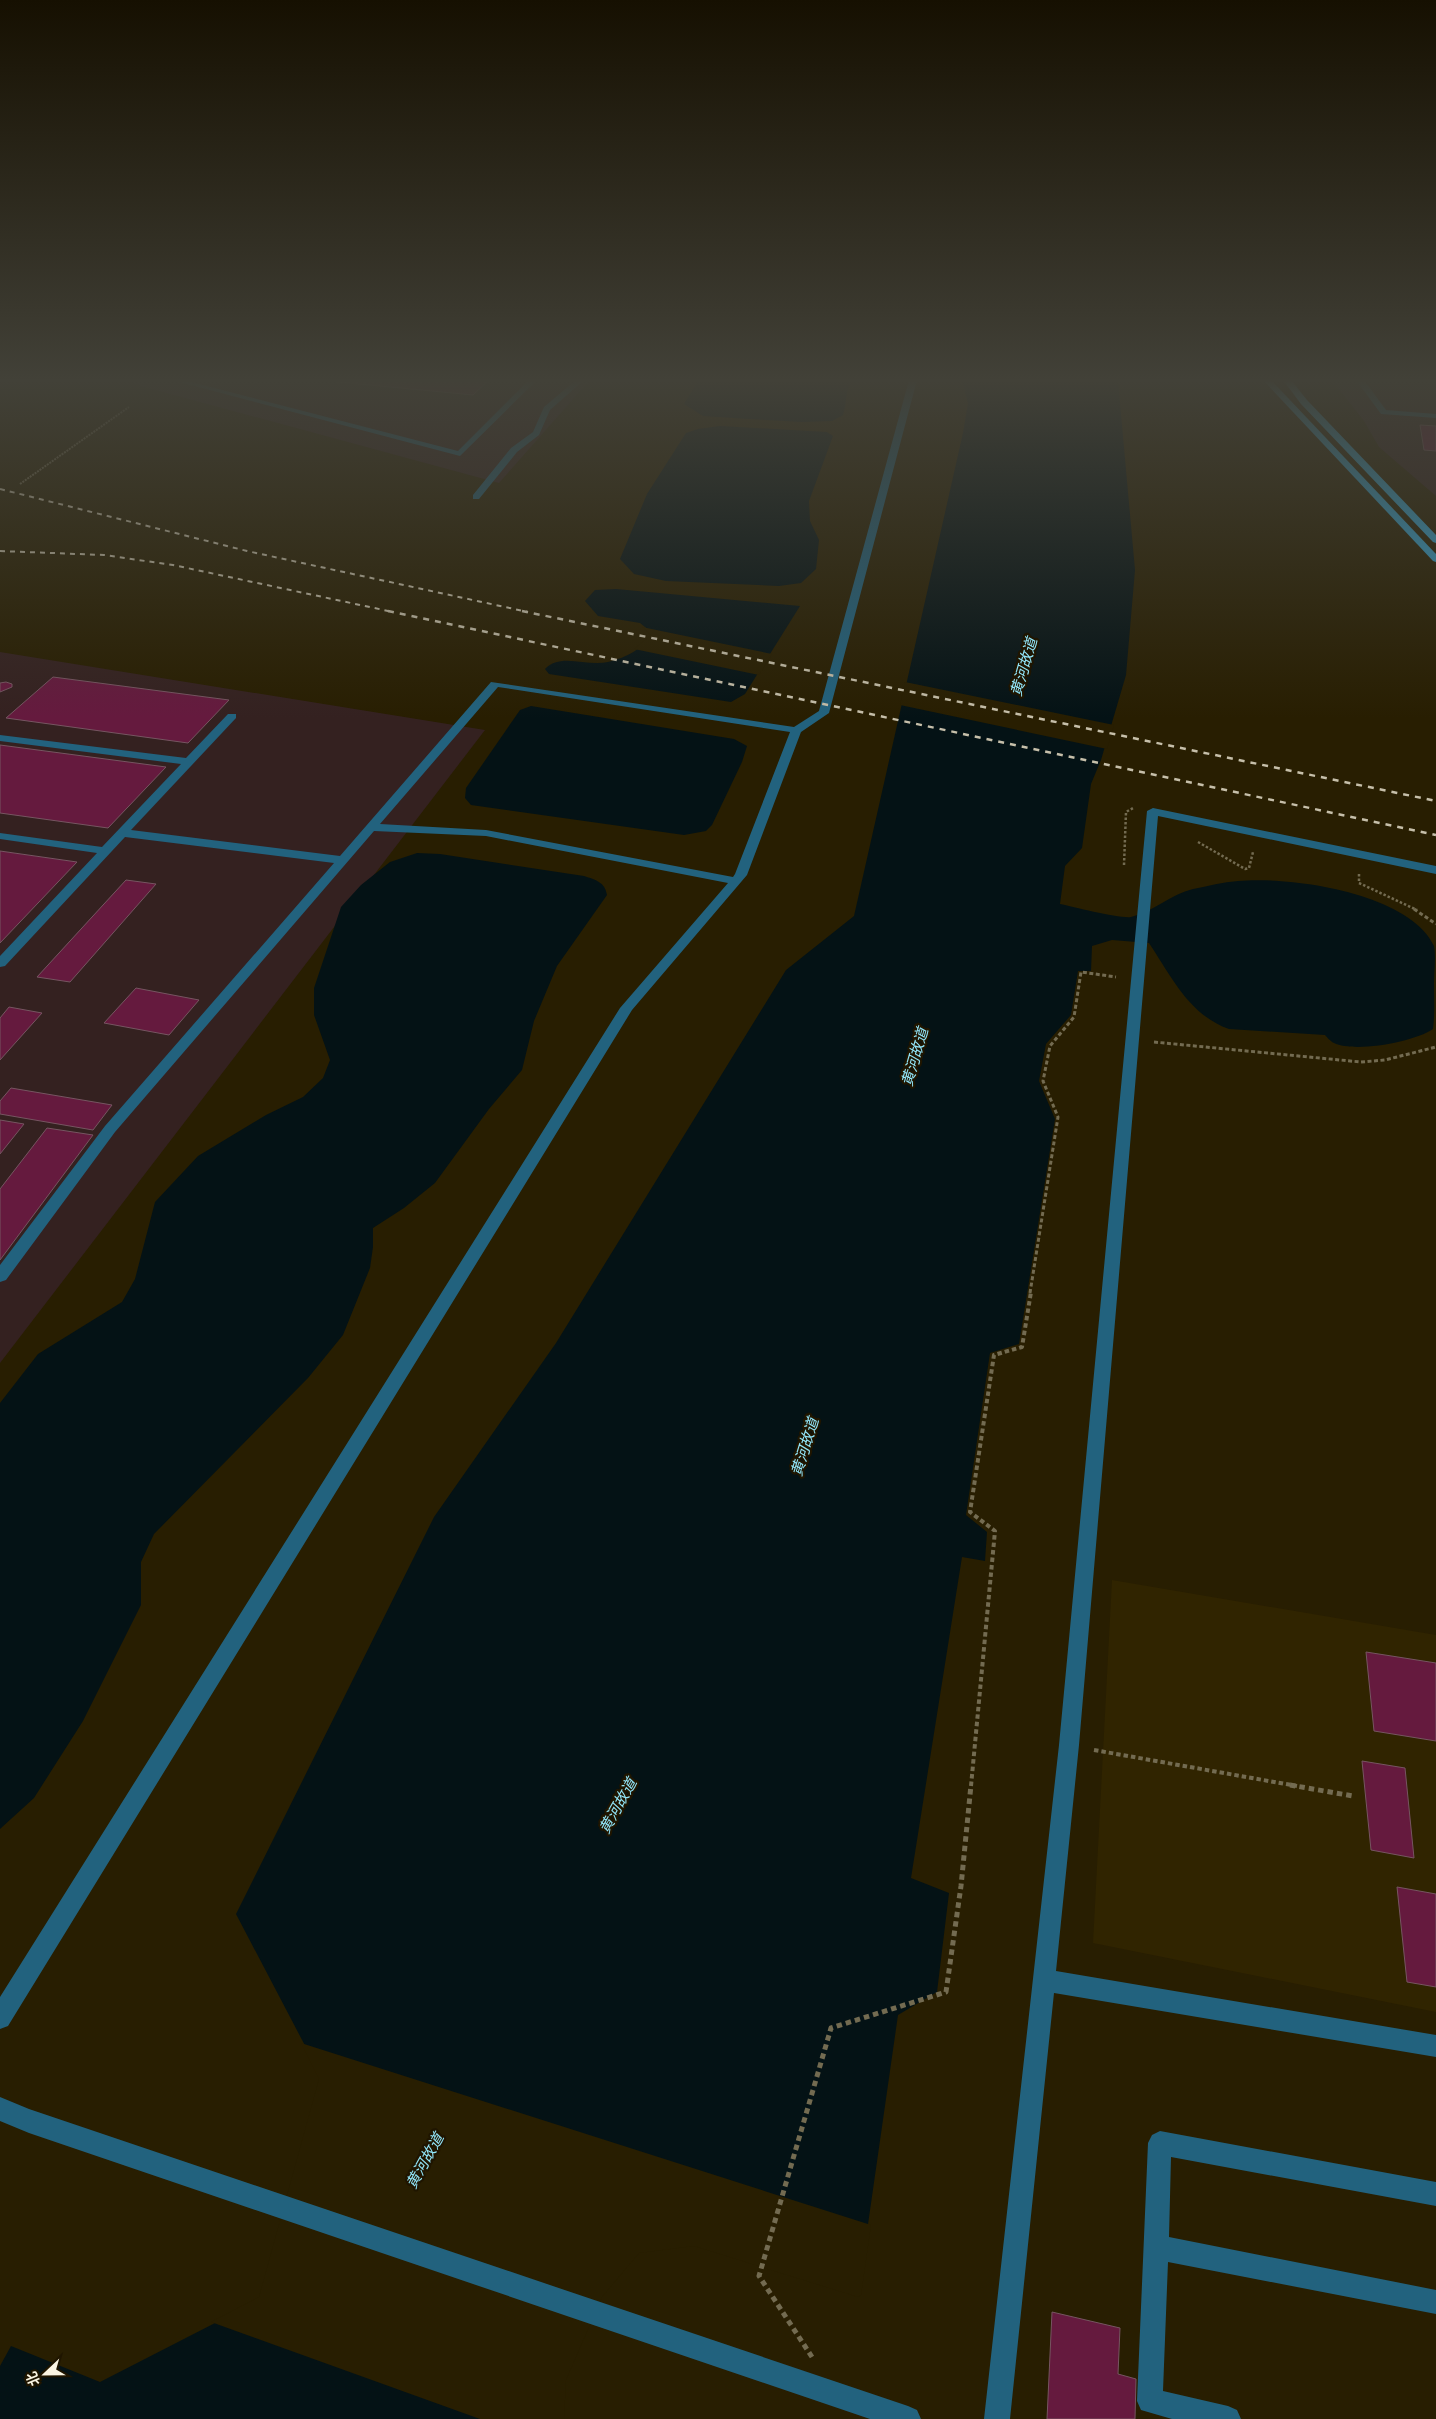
<svg xmlns="http://www.w3.org/2000/svg" width="1436" height="2419" viewBox="0 0 1436 2419" font-family="'Titillium Web','Noto Sans SC',sans-serif">
<style>
.built{fill:#302400}
.industrial{fill:#342120}
.water{fill:#041215}
.pier{fill:#281e01}
.building{fill:#651a3e;stroke:#765561}
.lines{fill:none;stroke-linecap:round;stroke-linejoin:round}
.path-far4{stroke:#736b51;stroke-width:2;stroke-dasharray:2 1;stroke-linecap:butt}
.path-far3{stroke:#736b51;stroke-width:2.5;stroke-dasharray:2.5 2;stroke-linecap:butt}
.path-far2{stroke:#736b51;stroke-width:3;stroke-dasharray:4 2.5;stroke-linecap:butt}
.path-far1{stroke:#736b51;stroke-width:4;stroke-dasharray:4.5 3;stroke-linecap:butt}
.path{stroke:#736b51;stroke-width:5;stroke-dasharray:5.5 4;stroke-linecap:butt}
.minor{fill:#22627e;fill-rule:evenodd}
.major{fill:#34a1cf;fill-rule:evenodd}
.rail-far1{stroke:#c6bfaa;stroke-width:2;stroke-dasharray:5 5;stroke-linecap:butt}
.rail{stroke:#c6bfaa;stroke-width:2.5;stroke-dasharray:6 6;stroke-linecap:butt}
.labels{text-anchor:middle;stroke-width:4.5;stroke-linejoin:round;paint-order:stroke}
.water-label{font-size:15px;font-style:italic;fill:#93e7fa;stroke:#1f1500}
</style>
<rect width="100%" height="100%" fill="#281e01"/>
<path class="built" d="M1112,1580L1436,1635V2012L1093,1943Z"/>
<g class="industrial">
<path d="M125,380H590L499,483L141,386Z"/>
<path d="M1332,380H1436V496L1379,447L1364,421Z"/>
<path d="M0,652L485,730L0,1363Z"/>
</g>
<g class="water">
<path d="M699,380H852C845,390 847,403 843,415L832,421L802,422L749,419L703,416L684,404Z"/>
<path d="M962,380L1118,381L1135,570L1126,675L1101,760L1091,784L1082,848L1065,866L1060,904C1074,907 1121,919 1131,917C1153,912 1171,894 1193,889C1208,886 1223,882 1238,881C1290,876 1410,893 1434,946C1436,957 1434,972 1434,984C1434,999 1435,1013 1433,1029C1414,1042 1355,1053 1334,1043C1331,1042 1327,1037 1325,1035L1229,1029C1189,1015 1171,976 1149,943L1112,940L1092,946L1091,971H1078L1071,1015L1046,1044L1039,1081L1055,1119L1019,1344L990,1353L966,1515L987,1532L985,1561L962,1557L911,1878L949,1893L937,1992L898,2015L858,2294L694,2243L637,2251L600,2296L564,2379L561,2419H0V2366L11,2346L100,2382L262,2299L322,2078L236,1914L434,1517L556,1343L786,970L854,916L963,433L968,403Z"/>
<path d="M720,426L827,432L833,436L809,501L810,521L819,540L816,569L801,583L779,586L666,581L634,574L620,559L647,494L686,433L698,429Z"/>
<path d="M616,589L800,606L745,694L731,702L549,674L545,669C561,652 586,667 608,662C629,657 639,649 655,635L640,623L598,616L585,601L595,590Z"/>
<path d="M531,706L734,739L747,746L742,762L712,825L706,831L684,835L471,805L465,798L466,788L520,710Z"/>
<path d="M417,853L440,854L584,876C596,880 605,882 607,895L557,966L534,1021L522,1070L489,1109L435,1183L404,1208L373,1228V1247L370,1268L343,1335L308,1378L154,1534L141,1562V1605L83,1721L34,1798L0,1829V1403L38,1354L122,1302L135,1279L155,1202L198,1156L266,1115L303,1097L323,1078L330,1060L314,1015V988L341,907L361,885L390,862Z"/>
</g>
<g class="pier">
<path d="M642,627L772,654L759,675L634,649L651,635Z"/>
<path d="M905,682L1114,725L1107,749L900,705Z"/>
<path d="M301,2043L871,2225L861,2295L858,2297L694,2246L639,2253L602,2297L566,2380L564,2419H480L211,2322L259,2297L319,2079Z"/>
</g>
<g class="building">
<path d="M318,380H489L473,395Z"/>
<path d="M1420,425L1436,426V451L1424,450Z"/>
<path d="M53,677L229,700L188,743L6,718Z"/>
<path d="M6,682L12,684V687L0,692V683Z"/>
<path d="M0,745L166,767L108,828L0,813Z"/>
<path d="M0,851L77,862L0,943Z"/>
<path d="M126,880L156,884L70,982L37,977Z"/>
<path d="M136,988L199,1000L169,1035L104,1023Z"/>
<path d="M9,1007L42,1013L0,1060V1018Z"/>
<path d="M11,1088L112,1105L93,1130L0,1114V1101Z"/>
<path d="M0,1120L24,1124L0,1154Z"/>
<path d="M47,1128L93,1135L0,1260V1189Z"/>
<path d="M1366,1652L1436,1663V1741L1374,1731Z"/>
<path d="M1362,1761L1405,1768L1414,1858L1371,1850Z"/>
<path d="M1397,1887L1436,1894V1987L1407,1982Z"/>
<path d="M1052,2312L1120,2328L1118,2374L1136,2379L1135,2419H1047Z"/>
</g>
<g class="lines">
<path class="path-far4" d="M20,484L129,407"/>
<g class="path-far3">
<path d="M1198,842L1245,869L1249,868L1253,852"/>
<path d="M1124,865L1126,812L1133,808"/>
<path d="M1359,874V883L1417,910"/>
</g>
<g class="path-far2">
<path d="M1414,909L1436,924"/>
<path d="M1154,1042L1361,1062L1385,1060L1436,1047"/>
<path d="M1030,1293L1058,1117L1043,1081L1050,1046L1074,1017L1081,972L1116,977"/>
</g>
<g class="path-far1">
<path d="M1094,1750L1297,1786"/>
<path d="M971,1786L995,1531L970,1512L994,1355L1022,1347L1031,1292"/>
</g>
<g class="path">
<path d="M1290,1785L1353,1796"/>
<path d="M812,2357L759,2276L831,2028L946,1992L961,1886L971,1785"/>
</g>
<g class="minor">
<path d="M172,380H184L458,451L529,380H537L460,456Z"/>
<path d="M576,380H584L550,410L539,435L517,452L479,499H473V495L511,448L533,432L544,407Z"/>
<path d="M909,380H917L829,713L801,732L747,875L632,1010L8,2026L0,2029V1997L620,1008L728,883L486,836L374,831L115,1132L6,1280L0,1282V1265L105,1126L334,863L125,837L5,966L0,967V956L97,853L0,839V833L102,847L181,764L0,741V735L186,758L228,714H236V718L131,830L340,856L491,682L794,727L819,711ZM498,687L790,732L735,874L733,877L486,830L380,824Z"/>
<path d="M1356,380H1364L1386,410L1436,414V418L1381,414Z"/>
<path d="M1153,808L1436,866V874L1158,816L1079,1745L1056,1971L1436,2035V2057L1054,1993L1010,2419H984L1059,1745L1147,811Z"/>
<path d="M0,2097L29,2109L908,2406L917,2410L921,2419H870L29,2133L0,2121Z"/>
<path d="M1160,2131L1436,2182V2206L1171,2157L1169,2237L1436,2290V2314L1168,2262L1163,2391L1228,2406L1237,2410L1241,2419H1172L1141,2410L1137,2401L1148,2143L1152,2135Z"/>
</g>
<g class="major">
<path d="M1263,380H1271L1436,554V562L1433,561Z"/>
<path d="M1283,380H1291L1307,400L1436,535V543L1433,542L1301,404Z"/>
</g>
<g class="rail-far1">
<path d="M0,489L247,551L528,612"/>
<path d="M0,551L104,555L173,565L393,612"/>
</g>
<g class="rail">
<path d="M388,611L1436,835"/>
<path d="M522,611L1436,801"/>
</g>
</g>
<linearGradient id="sky" x2="0" y2="1"><stop stop-color="#161001"/><stop offset="0.53" stop-color="#424138"/><stop offset="1" stop-color="#424138" stop-opacity="0"/></linearGradient>
<rect width="1436" height="718" fill="url(#sky)"/>
<g class="labels">
<g class="water-label">
<text transform="translate(1024 667) rotate(-74)" y="5">黄河故道</text>
<text transform="translate(915 1057) rotate(-74)" y="5">黄河故道</text>
<text transform="translate(805 1447) rotate(-73)" y="5">黄河故道</text>
<text transform="translate(618 1806) rotate(-61)" y="5">黄河故道</text>
<text transform="translate(425 2161) rotate(-61)" y="5">黄河故道</text>
</g>
</g>
<g transform="translate(45 2374) rotate(248)" stroke="#1f1500" stroke-width="4" paint-order="stroke">
<path d="M0-4L9 19L0 12L-9 19Z" fill="#fbf5e3"/>
<text y="-8" font-size="14" font-weight="bold" text-anchor="middle" fill="#fbf5e3">北</text>
</g>
</svg>
